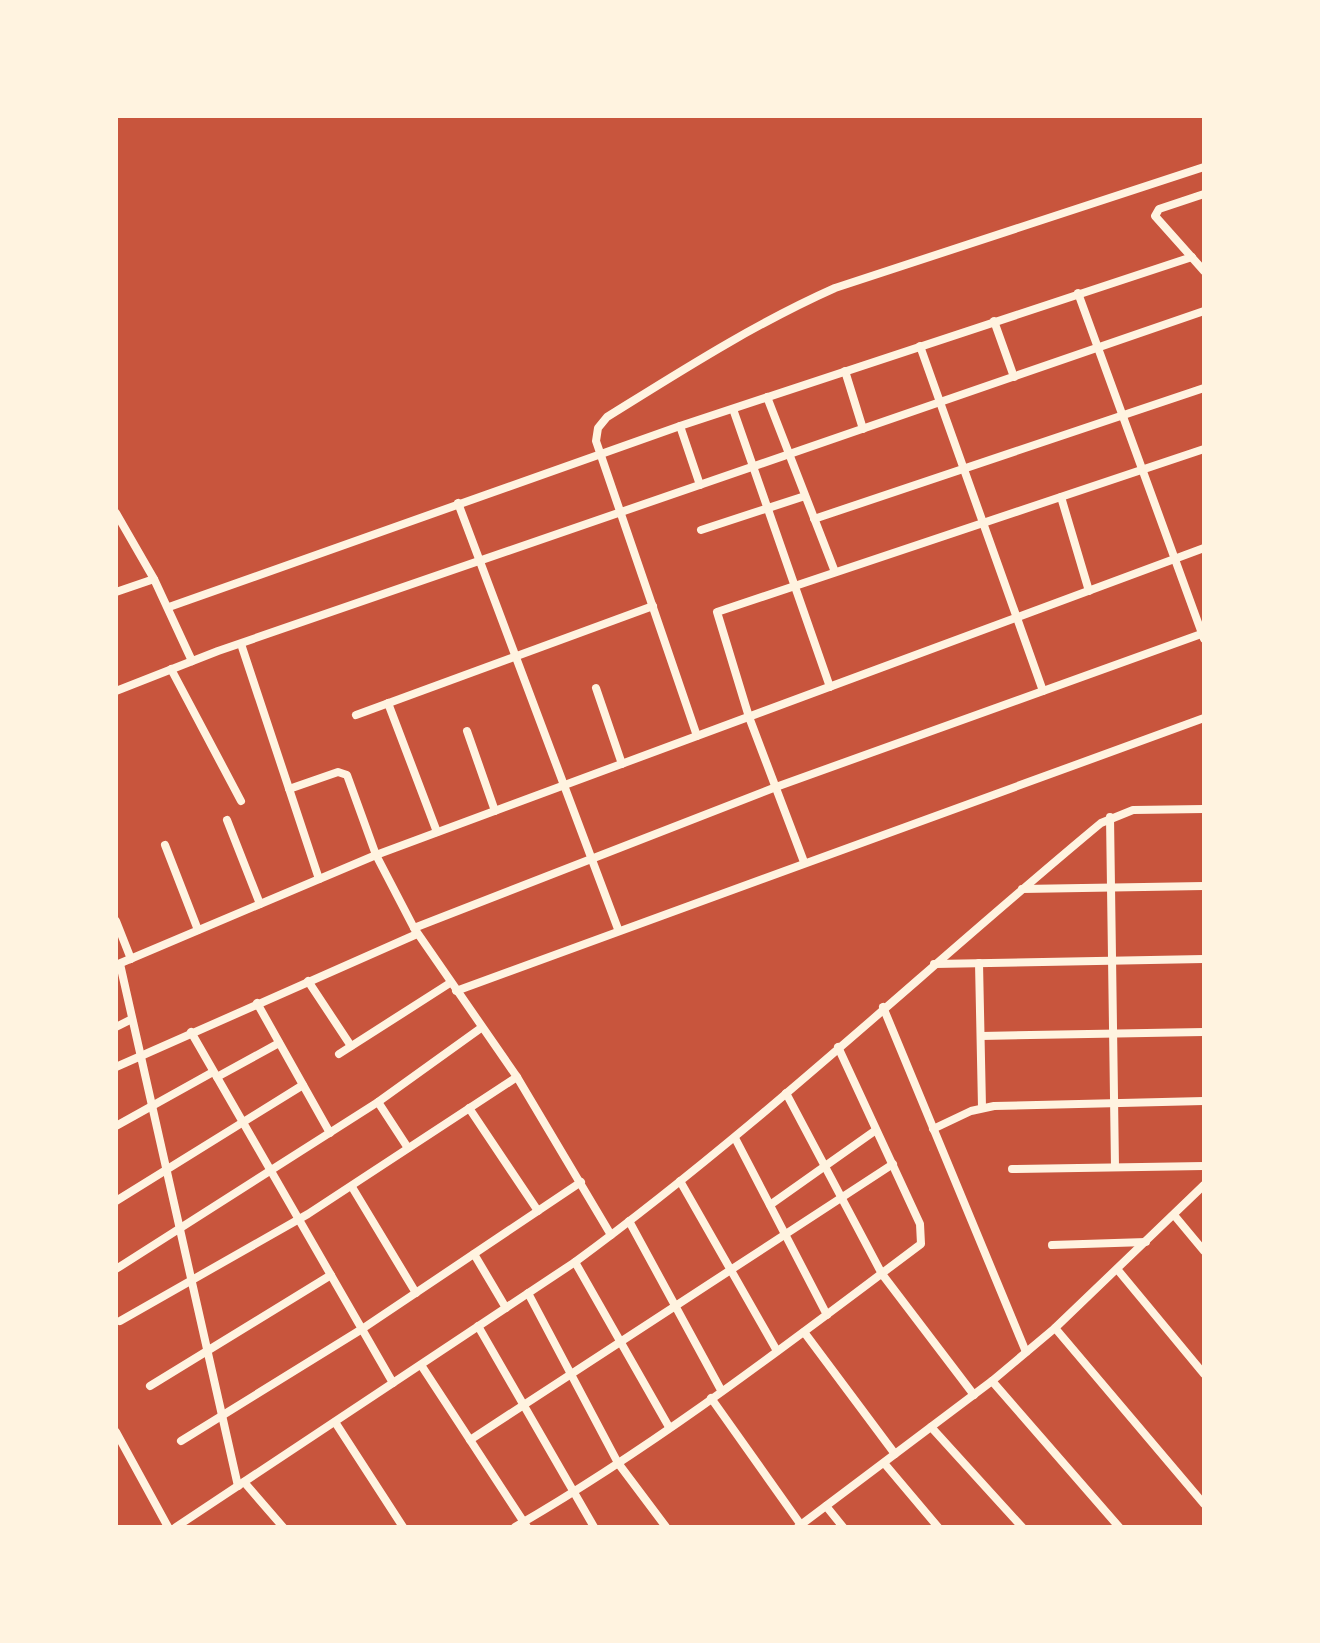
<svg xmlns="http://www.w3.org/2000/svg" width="1320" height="1643" viewBox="0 0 1320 1643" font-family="Jost,sans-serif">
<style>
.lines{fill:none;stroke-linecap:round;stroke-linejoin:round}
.minor{stroke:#fff3e0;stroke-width:8}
</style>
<rect width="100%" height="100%" fill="#c8553d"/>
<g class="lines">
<g class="minor">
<path d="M1204,194L1159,209L1155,216L1204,271"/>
<path d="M1078,293L1204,639"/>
<path d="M994,321L1014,377"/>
<path d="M920,346L1043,691"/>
<path d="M845,371L863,429"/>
<path d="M767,397L835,572"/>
<path d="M733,409L830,687"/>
<path d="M680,426L700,485"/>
<path d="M1061,497L1089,591"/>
<path d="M458,503L618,929"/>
<path d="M116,513L154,579L192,661"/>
<path d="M814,519L1204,388"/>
<path d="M701,530L805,496"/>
<path d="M116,592L154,579"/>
<path d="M169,607L680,426L1192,257"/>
<path d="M241,644L319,879"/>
<path d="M171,669L241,801"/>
<path d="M596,688L622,764"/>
<path d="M116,691L218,651L1204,311"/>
<path d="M388,703L437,832"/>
<path d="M356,715L653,606"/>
<path d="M467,731L495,811"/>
<path d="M697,736L596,441L598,428L607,417C681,371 754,324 835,288L1204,167"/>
<path d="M289,789L338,772L347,775L376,855L414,928L517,1077L611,1235"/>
<path d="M1110,817L1115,1167"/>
<path d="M227,820L260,904"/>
<path d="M165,845L198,930"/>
<path d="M804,862L749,717L717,612L1204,449"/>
<path d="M1022,889L1204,886"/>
<path d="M116,921L131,959"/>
<path d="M414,928L776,787L1204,633"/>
<path d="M979,963L982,1107"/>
<path d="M120,964L238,1486"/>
<path d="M934,964L1204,959"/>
<path d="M116,965L376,855L1204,548"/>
<path d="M308,981L351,1046"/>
<path d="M456,991L1204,718"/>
<path d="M257,1003L330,1133"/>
<path d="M883,1007L1026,1352"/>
<path d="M116,1027L132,1019"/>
<path d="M191,1032L393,1383"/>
<path d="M981,1036L1204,1032"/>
<path d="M339,1054L450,983"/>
<path d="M116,1067L417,934"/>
<path d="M217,1077L279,1043"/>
<path d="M786,1093L882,1274L974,1395"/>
<path d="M378,1102L408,1148"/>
<path d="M469,1108L538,1211"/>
<path d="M116,1126L213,1072"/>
<path d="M933,1129L971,1111L994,1106L1204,1101"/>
<path d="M735,1138L827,1315"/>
<path d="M1012,1169L1204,1166"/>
<path d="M680,1181L777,1351"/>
<path d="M352,1187L416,1293"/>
<path d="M116,1201L303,1085"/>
<path d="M770,1205L876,1130"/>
<path d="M1174,1215L1204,1251"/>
<path d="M629,1221L721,1390"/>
<path d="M1052,1245L1146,1242"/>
<path d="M474,1254L506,1308"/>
<path d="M575,1262L669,1427"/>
<path d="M116,1269L378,1102L481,1028"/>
<path d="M1117,1269L1204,1374"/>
<path d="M528,1293L618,1463L666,1527"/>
<path d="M120,1321L308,1214L517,1077"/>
<path d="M478,1326L594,1527"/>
<path d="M1055,1328L1204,1504"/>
<path d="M804,1332L895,1454"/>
<path d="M421,1365L527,1527"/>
<path d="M992,1381L1119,1527"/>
<path d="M150,1386L331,1275"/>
<path d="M711,1398L801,1525"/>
<path d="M335,1422L403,1527"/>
<path d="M931,1427L1022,1527"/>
<path d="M116,1432L168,1527"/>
<path d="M470,1440L893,1164"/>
<path d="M181,1441L362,1329L581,1182"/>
<path d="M884,1463L938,1527"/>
<path d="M244,1482L283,1527"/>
<path d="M826,1506L843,1527"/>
<path d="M176,1527L575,1262C759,1127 925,969 1101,823L1133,810L1204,809"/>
<path d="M515,1527C657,1445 789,1343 921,1244L920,1224L838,1047"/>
<path d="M798,1527L992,1381L1055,1328L1204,1185"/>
</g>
</g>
<rect width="1320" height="1643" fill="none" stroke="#fff3e0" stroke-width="236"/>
</svg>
